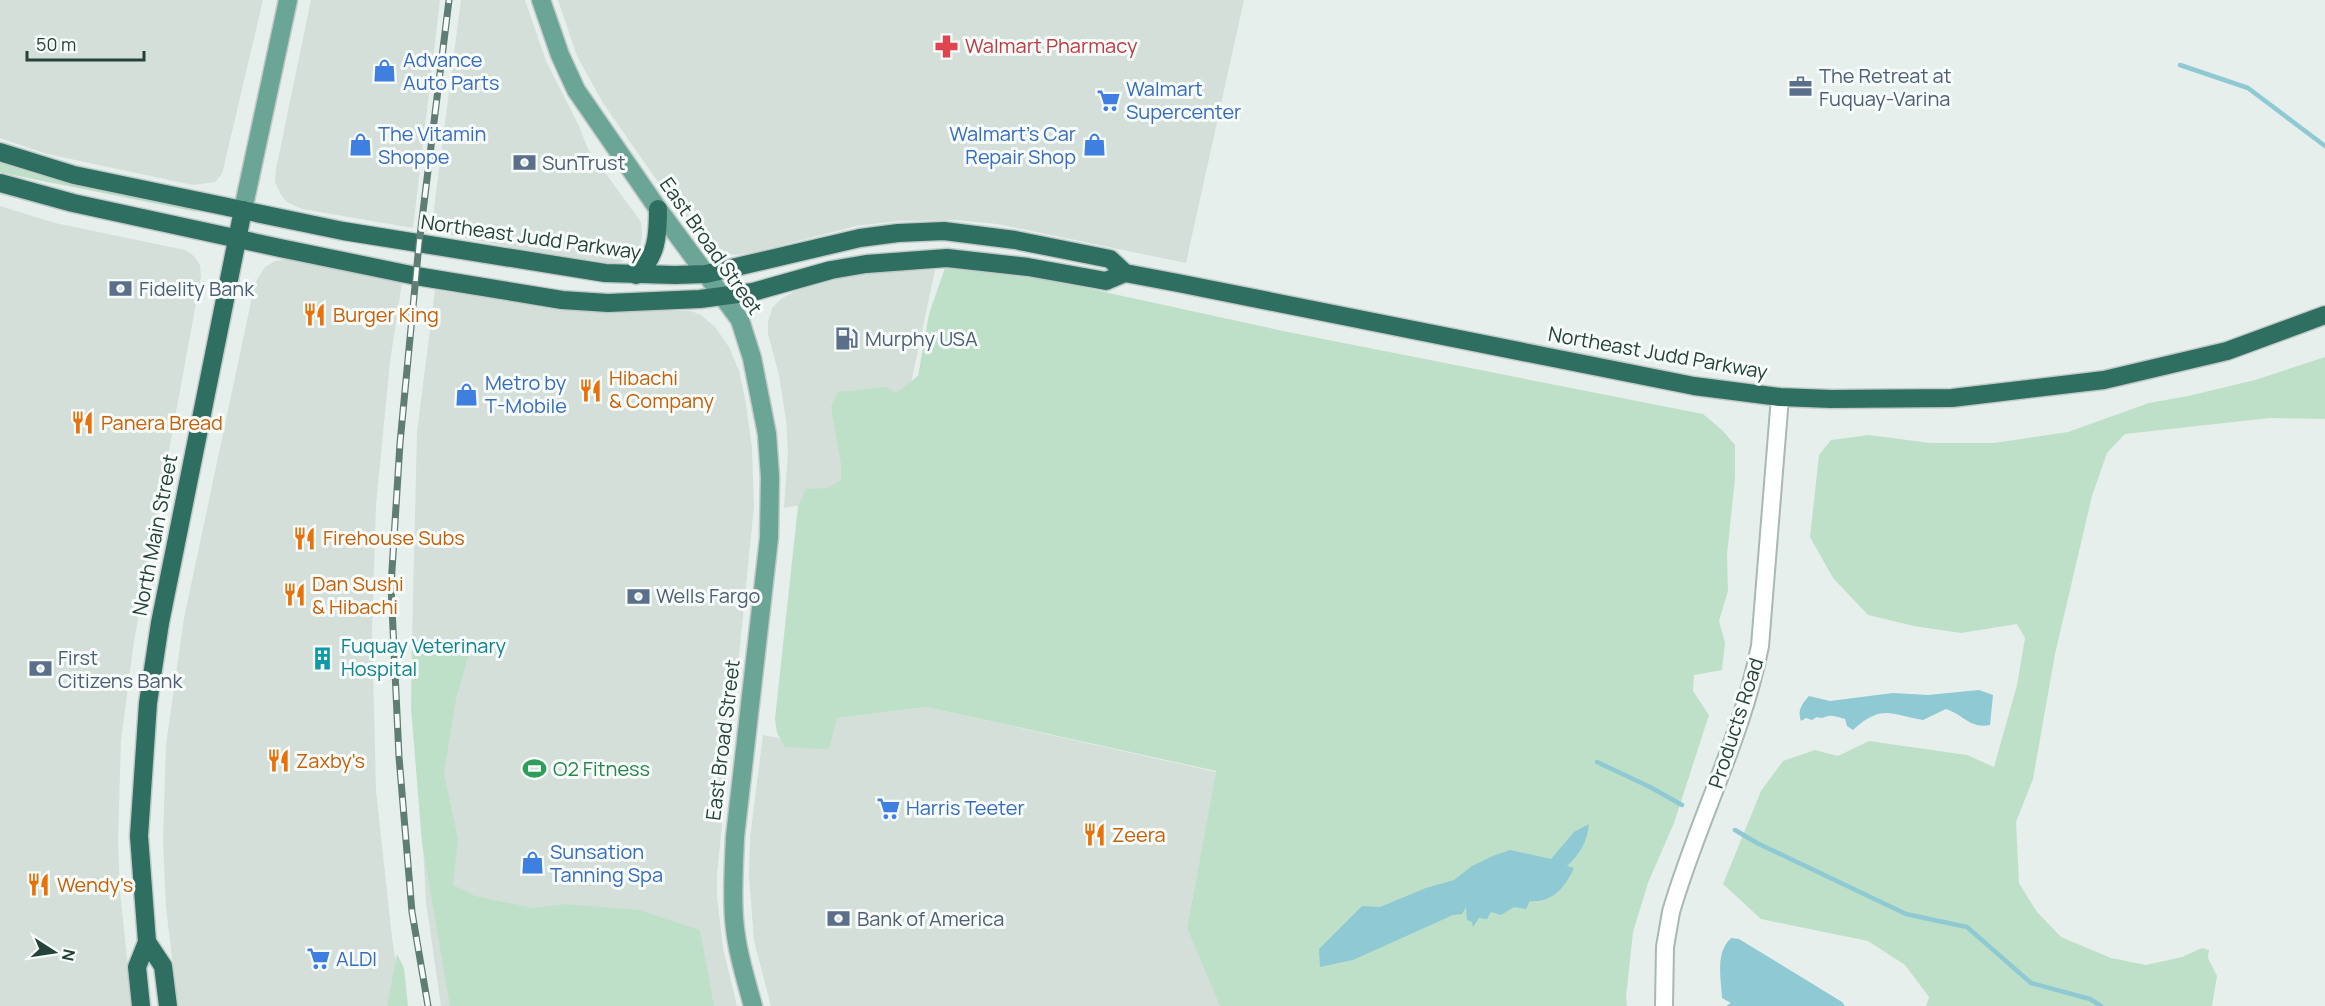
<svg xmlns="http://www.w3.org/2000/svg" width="2325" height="1006" viewBox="0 0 2325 1006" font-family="Manrope,sans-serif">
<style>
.built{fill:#d4dfda}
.green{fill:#bfe0c8}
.water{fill:#8ec9d4}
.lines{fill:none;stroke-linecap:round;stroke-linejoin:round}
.stream{stroke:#8ec9d4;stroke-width:4.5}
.minor-casing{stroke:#a8b8b2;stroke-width:20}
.major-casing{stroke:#c2cac8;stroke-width:21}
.highway-casing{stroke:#c2cac8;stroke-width:21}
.minor{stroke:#fff;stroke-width:16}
.major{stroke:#6aa596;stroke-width:18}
.highway{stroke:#2f6f62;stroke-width:18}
.rail-casing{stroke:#5f7d75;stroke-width:7}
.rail{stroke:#f7fbf9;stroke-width:4.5;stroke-dasharray:14;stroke-linecap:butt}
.labels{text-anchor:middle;stroke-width:6;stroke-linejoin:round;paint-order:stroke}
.health-label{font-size:20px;fill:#be3a42;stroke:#f7fbf9;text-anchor:start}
.shop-label{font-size:20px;fill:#366cbe;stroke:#f7fbf9;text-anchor:start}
.service-label{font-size:20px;fill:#4e5e75;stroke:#f7fbf9;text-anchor:start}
.street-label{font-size:20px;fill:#24423a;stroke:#f7fbf9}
.food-label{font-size:20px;fill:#c56008;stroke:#f7fbf9;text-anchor:start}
.culture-label{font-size:20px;fill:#0d838f;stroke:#f7fbf9;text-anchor:start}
.leisure-label{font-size:20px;fill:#27864d;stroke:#f7fbf9;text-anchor:start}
</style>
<rect width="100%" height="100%" fill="#e6efeb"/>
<g class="built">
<path d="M0,0H263L222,174L215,182L193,185L47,154L0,138Z"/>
<path d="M311,0H440L413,228L302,209L287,202L281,195L275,182L276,169Z"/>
<path d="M461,0H525L546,61L579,126L588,149L641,222L642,236L640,246L634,254L622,262L606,264L584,262L431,231Z"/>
<path d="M558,0H1244L1186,263L998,224L956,220L898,221L856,226L751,253L734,255L720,250L705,239L683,218L603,103L577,56Z"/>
<path d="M0,206L55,223L185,250L194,256L200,265L201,276L134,641L121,740L118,840L120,892L132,1006H0Z"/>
<path d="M289,259L402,282L390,362L376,505L372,631L376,790L392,938L403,1006H178L166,908L163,840L166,745L184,618L255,283L265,267L275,261Z"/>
<path d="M935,270L908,397L845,497L784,508L788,452L786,420L779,375L768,334V322L772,308L781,299L795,291L833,280L873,272Z"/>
<path d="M435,290L599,311H691L701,315L715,327L729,347L739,371L745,398L752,448L754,506L717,874V896L723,948L737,1006H441L426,902L412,641L417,432Z"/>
<path d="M926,707L1216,772L1187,928L1225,1006H771L754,941L749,876L750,838L763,735L828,748L837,718Z"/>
</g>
<g class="green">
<path d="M0,162L35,174L196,209L197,212L18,176L0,172Z"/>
<path d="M946,265L971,266L1063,283L1283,331L1703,414L1722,430L1735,445V478L1727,555L1728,591L1719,621L1725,643L1722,670L1694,675L1693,691L1709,715L1674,823L1648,883L1633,932L1626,997L1627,1006H1220L1187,928L1216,771L926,707L837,718L829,749L785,747L777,733L775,719L798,506L806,489L828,488L841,480V464L831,407L838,392L886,387L896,393L918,376L929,314Z"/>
<path d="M2325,357V419L2270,418L2125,434L2107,453L2092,496L2055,654L2033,779L2016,822L2019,883L2037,912L2061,937L2111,958L2146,965L2182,957L2202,948L2209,950L2208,958L2217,976L2212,1006H1926L1929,997L1905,965L1868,941L1761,919L1723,884L1761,791L1783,761L1815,750L1838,756L1869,741L1967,755L1994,767L2017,685L2025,638L2017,624L1961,633L1914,626L1868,615L1833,578L1810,537L1819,455L1831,440L1869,435L1930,443H1994L2068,432L2149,403L2188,396L2255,380Z"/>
<path d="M412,641L469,654L456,699L444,773L458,839L453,885L475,896L533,908L565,904L639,910L700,930L714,1006H450L422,843L411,708Z"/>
<path d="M397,954L404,968L408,1006H387Z"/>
</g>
<g class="water">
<path d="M1979,690L1993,695L1990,725C1970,729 1964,715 1946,709L1923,720C1890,714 1881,704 1853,730L1847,726L1845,719C1840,718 1834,715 1829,716C1823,717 1822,719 1817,717L1812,720L1806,718L1801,721C1797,710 1802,704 1809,696L1830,701L1893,693L1928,695Z"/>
<path d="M1589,824C1587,842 1580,854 1567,866L1574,868C1565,887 1553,903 1530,901L1526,909L1514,907L1501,915L1491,912L1487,919L1479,918L1473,927L1472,922L1467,920L1466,907L1462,914L1453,915L1353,960L1320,967L1319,949L1362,906L1380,907L1426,888L1454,880L1472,866L1495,855L1510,850L1551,859L1574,832Z"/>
<path d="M1731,938L1739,939L1842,1002L1845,1006H1726L1731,1003L1722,998C1721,978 1715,953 1731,938Z"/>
</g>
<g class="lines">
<g class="stream">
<path d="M2180,65L2248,88L2325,146"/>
<path d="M1597,762L1650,787L1682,805"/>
<path d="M1735,830L1757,843L1906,914L1967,927L2031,983L2090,999L2101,1006"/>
</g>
<defs>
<path id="minor" d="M1664,1006L1665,947L1671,912C1697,822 1742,738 1760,646L1780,397"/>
<g id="major">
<path d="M541,0L560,55L576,90L658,209L740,320L752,358L767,434L770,477L769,538L735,837C734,864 732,891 734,918C736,948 745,977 753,1006"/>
<path d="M243,210L288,0"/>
</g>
<g id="highway">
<path d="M0,152L74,175L343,231L605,273L675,275L706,274L860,238L898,233L944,231L1015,240L1110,259L1125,273L1178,283L1694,386L1780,397L1831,399L1952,398L2104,380L2227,351L2325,315"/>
<path d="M0,183L73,203L280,248L416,276L562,300L608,303L700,299L753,292L831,270L866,264L947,258L1028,267L1106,281L1125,273"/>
<path d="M636,275C657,257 658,236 658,209"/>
<path d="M147,942L163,966L168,1006"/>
<path d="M141,1006L137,967L147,942L139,836L148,703L160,623L243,210"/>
</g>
</defs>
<use href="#minor" class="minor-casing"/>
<use href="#major" class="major-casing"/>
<use href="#highway" class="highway-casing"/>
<use href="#minor" class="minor"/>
<use href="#major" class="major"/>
<use href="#highway" class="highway"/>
<defs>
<path id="rail" d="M428,1006L412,912L399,757L391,586L400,443L419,244L449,0"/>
</defs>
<use href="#rail" class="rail-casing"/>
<use href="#rail" class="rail"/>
</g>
<defs>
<symbol id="pharmacy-bare" viewBox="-9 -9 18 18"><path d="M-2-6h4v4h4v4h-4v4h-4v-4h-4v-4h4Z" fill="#e0444e" stroke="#f7fbf9" stroke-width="2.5" paint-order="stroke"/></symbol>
<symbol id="shop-bare" viewBox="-9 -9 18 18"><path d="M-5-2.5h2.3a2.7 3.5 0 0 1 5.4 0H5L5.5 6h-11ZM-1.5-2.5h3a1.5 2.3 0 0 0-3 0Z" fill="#3f7fe0" stroke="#f7fbf9" stroke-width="2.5" paint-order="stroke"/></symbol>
<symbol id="office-bare" viewBox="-9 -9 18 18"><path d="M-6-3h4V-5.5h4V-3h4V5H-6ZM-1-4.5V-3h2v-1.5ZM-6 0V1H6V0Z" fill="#5c6f8a" stroke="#f7fbf9" stroke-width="2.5" paint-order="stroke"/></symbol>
<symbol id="supermarket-bare" viewBox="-9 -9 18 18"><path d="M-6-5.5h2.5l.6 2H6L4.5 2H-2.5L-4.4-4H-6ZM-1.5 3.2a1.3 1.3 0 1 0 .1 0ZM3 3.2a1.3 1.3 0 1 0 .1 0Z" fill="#3f7fe0" stroke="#f7fbf9" stroke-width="2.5" paint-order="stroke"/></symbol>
<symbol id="bank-bare" viewBox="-9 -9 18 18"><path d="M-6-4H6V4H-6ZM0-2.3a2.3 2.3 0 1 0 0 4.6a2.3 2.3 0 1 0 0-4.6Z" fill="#5c6f8a" stroke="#f7fbf9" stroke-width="2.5" paint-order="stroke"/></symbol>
<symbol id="restaurant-bare" viewBox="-9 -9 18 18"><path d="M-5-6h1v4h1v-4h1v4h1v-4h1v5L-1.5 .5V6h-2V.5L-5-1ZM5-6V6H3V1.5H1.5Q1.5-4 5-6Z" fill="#e8710a" stroke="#f7fbf9" stroke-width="2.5" paint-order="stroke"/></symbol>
<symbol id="fuel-bare" viewBox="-9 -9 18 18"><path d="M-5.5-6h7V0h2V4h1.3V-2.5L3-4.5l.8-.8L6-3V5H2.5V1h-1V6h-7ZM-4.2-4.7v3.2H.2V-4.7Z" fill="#5c6f8a" stroke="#f7fbf9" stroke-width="2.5" paint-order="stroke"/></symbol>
<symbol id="building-bare" viewBox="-9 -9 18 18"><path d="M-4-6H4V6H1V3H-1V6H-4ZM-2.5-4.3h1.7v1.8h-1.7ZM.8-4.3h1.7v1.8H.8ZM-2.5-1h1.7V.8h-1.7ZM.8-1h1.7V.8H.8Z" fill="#0f9aa8" stroke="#f7fbf9" stroke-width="2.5" paint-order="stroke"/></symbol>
<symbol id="stadium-bare" viewBox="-9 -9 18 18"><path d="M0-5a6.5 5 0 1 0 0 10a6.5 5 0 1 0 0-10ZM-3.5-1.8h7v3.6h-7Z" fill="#2e9e5b" stroke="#f7fbf9" stroke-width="2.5" paint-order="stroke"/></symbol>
</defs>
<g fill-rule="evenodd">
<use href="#pharmacy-bare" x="930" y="30" width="33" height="33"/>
<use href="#shop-bare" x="368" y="54" width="33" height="33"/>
<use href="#office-bare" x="1784" y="70" width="33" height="33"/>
<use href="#supermarket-bare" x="1092" y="84" width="33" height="33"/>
<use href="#shop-bare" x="344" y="128" width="33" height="33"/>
<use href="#shop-bare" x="1078" y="128" width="33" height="33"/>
<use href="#bank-bare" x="508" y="146" width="33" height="33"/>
<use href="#bank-bare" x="104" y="272" width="33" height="33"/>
<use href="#restaurant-bare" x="298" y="298" width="33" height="33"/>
<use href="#fuel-bare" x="830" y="322" width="33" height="33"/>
<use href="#restaurant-bare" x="574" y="374" width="33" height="33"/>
<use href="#shop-bare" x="450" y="378" width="33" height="33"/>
<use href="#restaurant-bare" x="66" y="406" width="33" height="33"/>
<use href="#restaurant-bare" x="288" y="522" width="33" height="33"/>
<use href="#restaurant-bare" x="278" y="578" width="33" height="33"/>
<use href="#bank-bare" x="622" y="580" width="33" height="33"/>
<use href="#building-bare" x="306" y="642" width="33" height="33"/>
<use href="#bank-bare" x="24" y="652" width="33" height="33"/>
<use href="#restaurant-bare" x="262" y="744" width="33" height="33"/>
<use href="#stadium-bare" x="518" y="752" width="33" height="33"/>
<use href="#supermarket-bare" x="872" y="792" width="33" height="33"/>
<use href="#restaurant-bare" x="1078" y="818" width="33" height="33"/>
<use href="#shop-bare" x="516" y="846" width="33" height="33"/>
<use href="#restaurant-bare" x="22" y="868" width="33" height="33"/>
<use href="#bank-bare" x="822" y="902" width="33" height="33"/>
<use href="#supermarket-bare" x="302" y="942" width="33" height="33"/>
</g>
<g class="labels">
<g class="health-label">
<text x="965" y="53">Walmart Pharmacy</text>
</g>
<g class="shop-label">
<text x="403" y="67">Advance<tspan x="403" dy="23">Auto Parts</tspan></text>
<text x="1126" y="96">Walmart<tspan x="1126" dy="23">Supercenter</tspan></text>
<text x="378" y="141">The Vitamin<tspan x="378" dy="23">Shoppe</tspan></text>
<text x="1076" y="141" text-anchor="end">Walmart's Car<tspan x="1076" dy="23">Repair Shop</tspan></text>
<text x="485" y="390">Metro by<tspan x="485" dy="23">T-Mobile</tspan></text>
<text x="906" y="815">Harris Teeter</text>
<text x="550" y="859">Sunsation<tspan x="550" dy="23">Tanning Spa</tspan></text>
<text x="336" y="966">ALDI</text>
</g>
<g class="service-label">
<text x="1819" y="83">The Retreat at<tspan x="1819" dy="23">Fuquay-Varina</tspan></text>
<text x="542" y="170">SunTrust</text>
<text x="139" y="296">Fidelity Bank</text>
<text x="865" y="346">Murphy USA</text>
<text x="656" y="603">Wells Fargo</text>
<text x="58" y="665">First<tspan x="58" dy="23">Citizens Bank</tspan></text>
<text x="857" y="926">Bank of America</text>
</g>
<g class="street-label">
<text transform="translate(531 237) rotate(8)" y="7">Northeast Judd Parkway</text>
<text transform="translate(711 246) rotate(55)" y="7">East Broad Street</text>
<text transform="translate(1658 353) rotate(10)" y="7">Northeast Judd Parkway</text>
<text transform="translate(155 535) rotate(-79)" y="7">North Main Street</text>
<text transform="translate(1736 723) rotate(-72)" y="7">Products Road</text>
<text transform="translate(723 740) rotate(-83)" y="7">East Broad Street</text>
</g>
<g class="food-label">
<text x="333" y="322">Burger King</text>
<text x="609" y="385">Hibachi<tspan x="609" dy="23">&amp; Company</tspan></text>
<text x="101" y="430">Panera Bread</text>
<text x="323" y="545">Firehouse Subs</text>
<text x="312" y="591">Dan Sushi<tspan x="312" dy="23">&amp; Hibachi</tspan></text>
<text x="296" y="768">Zaxby's</text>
<text x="1112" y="842">Zeera</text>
<text x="57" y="892">Wendy's</text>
</g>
<g class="culture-label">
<text x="341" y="653">Fuquay Veterinary<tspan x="341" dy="23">Hospital</tspan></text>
</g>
<g class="leisure-label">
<text x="553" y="776">O2 Fitness</text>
</g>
</g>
<g transform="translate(54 952) rotate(102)" stroke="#f7fbf9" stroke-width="4.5" paint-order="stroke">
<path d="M0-4.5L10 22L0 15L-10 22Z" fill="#24423a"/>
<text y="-9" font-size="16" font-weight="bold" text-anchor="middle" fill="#24423a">N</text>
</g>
<path d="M27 51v9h117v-9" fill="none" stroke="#24423a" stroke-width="3"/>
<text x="36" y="51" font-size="18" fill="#24423a" stroke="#f7fbf9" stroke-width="4.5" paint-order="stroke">50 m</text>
</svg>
